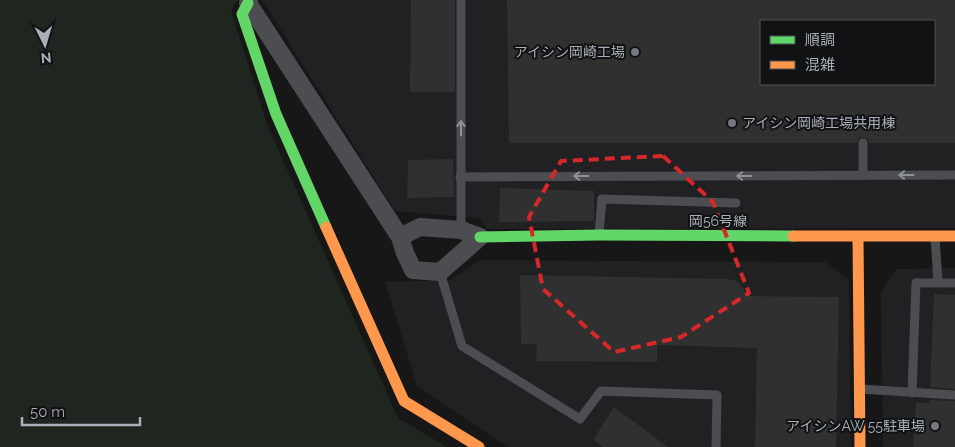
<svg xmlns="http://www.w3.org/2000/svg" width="955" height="447" viewBox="0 0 955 447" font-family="Raleway,'Noto Sans JP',sans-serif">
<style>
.built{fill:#212123;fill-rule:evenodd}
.green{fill:#1f2620}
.building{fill:#303031;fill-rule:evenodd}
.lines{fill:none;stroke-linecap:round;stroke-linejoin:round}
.lane{stroke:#4b4d50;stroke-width:9}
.street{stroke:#4b4d50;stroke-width:18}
.fast{stroke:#63d668;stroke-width:11}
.slow{stroke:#ff974d;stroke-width:11}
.oneway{stroke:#8d9299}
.marked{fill:none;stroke:#d62828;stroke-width:4;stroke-dasharray:10 6;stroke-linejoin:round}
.poi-dot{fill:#767a80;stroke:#111213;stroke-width:2}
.labels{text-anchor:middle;stroke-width:4;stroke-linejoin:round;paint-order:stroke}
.poi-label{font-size:14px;fill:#a9afb8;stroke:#111213;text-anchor:end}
.street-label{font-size:14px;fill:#a9afb8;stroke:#111213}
</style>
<rect width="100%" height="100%" fill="#171717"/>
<g class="built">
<path d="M262,0H955V228L487,229L478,218L395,211ZM761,21H934V84H761Z"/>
<path d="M481,260L825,262L849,280L851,447H508L417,386L385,282L450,280Z"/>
<path d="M955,268V447H883L881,292L896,269Z"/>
</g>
<path class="green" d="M0,0H238L231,11L268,127L398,418L447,447H0Z"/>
<g class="building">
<path d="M411,0H455V92H410Z"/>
<path d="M507,0H955V143H869L868,139L863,137L859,138L857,143H509ZM761,21H934V84H761Z"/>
<path d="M453,159L454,197L407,198L408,160Z"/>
<path d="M500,188L594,191V221L499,222Z"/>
<path d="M520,275L727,279L734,280L740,284L748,296L839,297L836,447H755L757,348L657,345V362L536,361L537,344H521Z"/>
<path d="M934,294L955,295V389L930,387Z"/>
<path d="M929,400L955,401V447H913L916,402L929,403Z"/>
<path d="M614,407L668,447H603L593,440Z"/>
</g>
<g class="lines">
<g class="lane">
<path d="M863,143V175"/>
<path d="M460,177L955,175"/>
<path d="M461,230V0"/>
<path d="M599,234L602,199L736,203"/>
<path d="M935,237L938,282"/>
<path d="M440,272L462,346L580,419L601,391L717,395L716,447"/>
<path d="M860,389L955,395"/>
<path d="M912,393L916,283H955"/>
</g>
<path class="street" d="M249,0L248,3L400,237L405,253L413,270L440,272L480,237L461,230L420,227L400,237"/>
<g class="fast">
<path d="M248,3L242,14L276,114L326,227"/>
<path d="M480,237L599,235L793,236"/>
</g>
<g class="slow">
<path d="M326,227L404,401L479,447"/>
<path d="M793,236H955"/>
<path d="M858,237L860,447"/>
</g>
</g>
<defs><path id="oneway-shaft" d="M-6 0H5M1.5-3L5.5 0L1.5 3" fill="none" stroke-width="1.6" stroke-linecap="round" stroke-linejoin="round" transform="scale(1.25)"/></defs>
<g class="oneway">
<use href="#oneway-shaft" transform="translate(461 128) rotate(-90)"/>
<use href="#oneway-shaft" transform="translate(906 175) rotate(180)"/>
<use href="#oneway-shaft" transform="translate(581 176) rotate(180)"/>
<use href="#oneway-shaft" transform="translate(744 176) rotate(180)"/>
</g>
<path class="marked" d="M663,156L713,202L749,293L681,337L614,352L543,289L529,217L561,161Z"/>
<g class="poi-dot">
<circle cx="635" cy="52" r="5"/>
<circle cx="732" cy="123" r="5"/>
<circle cx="935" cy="426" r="5"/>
</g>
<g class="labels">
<g class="poi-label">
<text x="625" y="57">アイシン岡崎工場</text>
<text x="742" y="128" text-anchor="start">アイシン岡崎工場共用棟</text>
<text x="925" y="431">アイシンAW 55駐車場</text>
</g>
<g class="street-label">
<text x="718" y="226">岡56号線</text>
</g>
</g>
<rect x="760" y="20" width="175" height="65" fill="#111213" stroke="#4e5155"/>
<rect x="770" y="36" width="25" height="8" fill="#63d668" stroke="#4e5155"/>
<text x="805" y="45" font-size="15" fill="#a9afb8">順調</text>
<rect x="770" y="61" width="25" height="8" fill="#ff974d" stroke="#4e5155"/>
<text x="805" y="70" font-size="15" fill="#a9afb8">混雑</text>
<g transform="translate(45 45) rotate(175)" stroke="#111213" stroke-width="4" paint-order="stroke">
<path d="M0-4L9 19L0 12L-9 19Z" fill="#a9afb8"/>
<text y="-8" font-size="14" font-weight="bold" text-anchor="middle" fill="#a9afb8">N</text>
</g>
<path d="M22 417v8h118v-8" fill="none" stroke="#a9afb8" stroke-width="2.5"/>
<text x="30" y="417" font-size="15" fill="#a9afb8" stroke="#111213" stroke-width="4" paint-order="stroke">50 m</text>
</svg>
